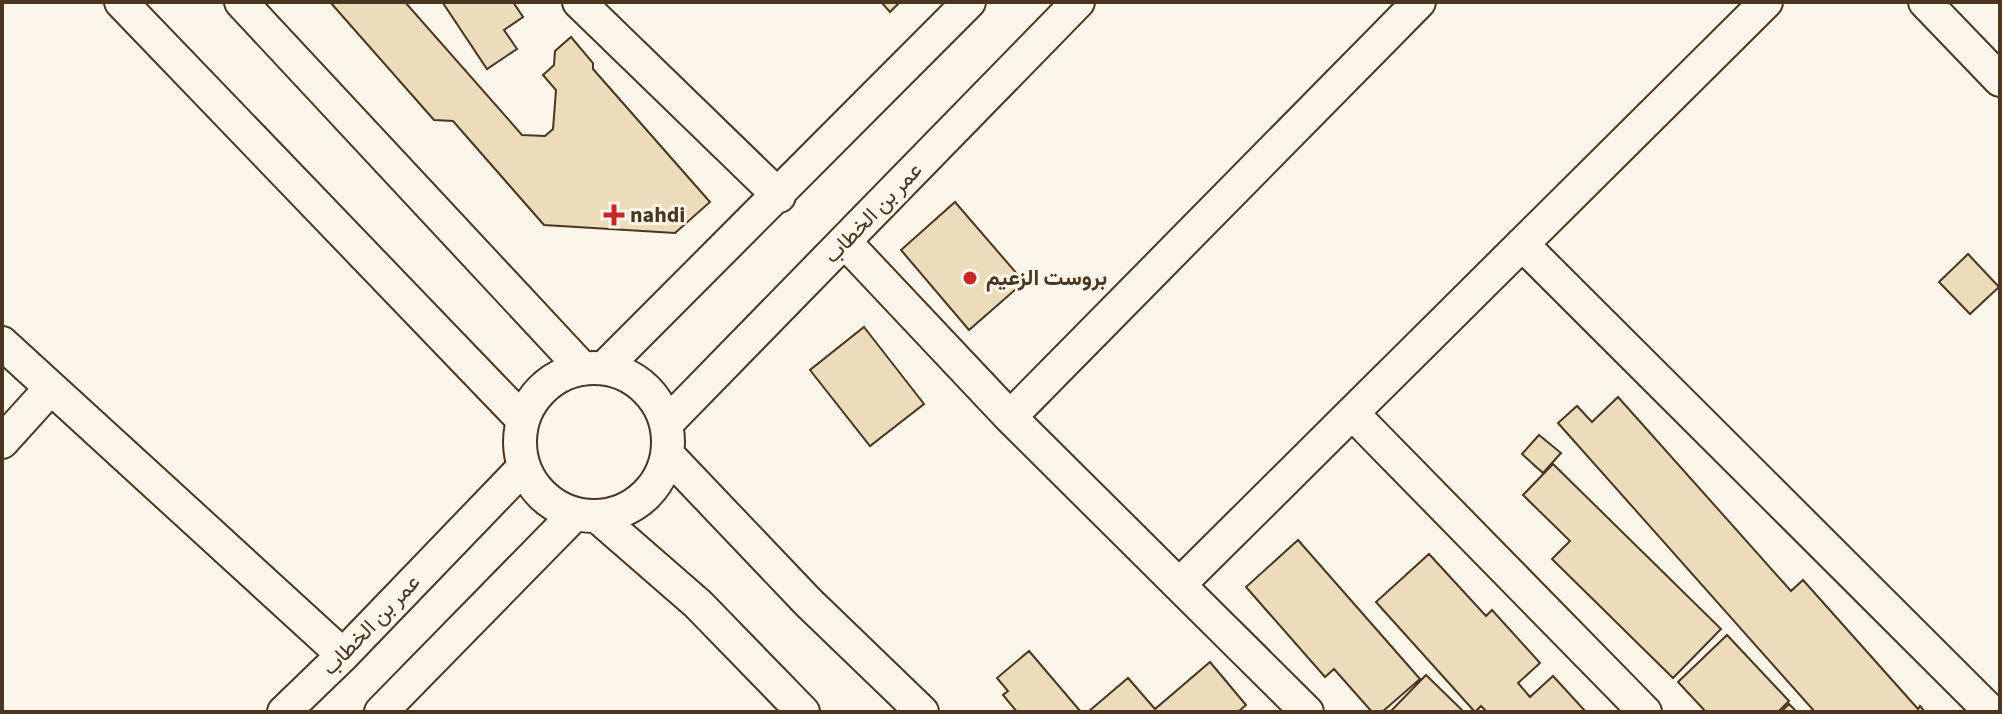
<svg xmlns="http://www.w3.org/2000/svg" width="2002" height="714" viewBox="0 0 2002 714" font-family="'Source Sans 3',Vazirmatn,sans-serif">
<rect width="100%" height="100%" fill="#fbf6e9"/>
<path fill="#ecdcbc" stroke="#4a3520" stroke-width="2" d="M330,2H405L522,135L545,136L553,129L556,90L543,75L554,65L555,51L571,37L593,63V69L710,202L675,233L544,225L453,121L434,120Z
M446,2H513L523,17L504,30L517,49L487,69L443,3Z
M881,2H900L890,12Z
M955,202L1024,282L969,330L901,250Z
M1968,254L1999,287L1970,314L1939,282Z
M864,327L924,404L870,446L810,370Z
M1618,397L1791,591L1803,580L1918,709L1920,706L1925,712H1815L1558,423L1577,406L1592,422Z
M1539,435L1561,453L1543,473L1522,454Z
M1553,464L1721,629L1673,678L1552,559L1570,541L1523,495Z
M1298,540L1420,679L1382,712H1372L1334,669L1325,677L1246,587Z
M1429,554L1486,616L1492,610L1540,663L1518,683L1530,697L1553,676L1586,712H1487L1481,706L1475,712L1376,602Z
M1727,635L1789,701L1778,712H1706L1678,682Z
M1029,651L1081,712H1017L1003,695L1008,691L997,678Z
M1210,662L1246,705L1238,712H1088L1128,678L1155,709Z
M1426,675L1464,712H1390Z
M1789,704L1797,712H1781Z"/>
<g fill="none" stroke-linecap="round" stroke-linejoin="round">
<defs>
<path id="minor" d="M121,2L523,420
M241,2L583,369
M579,2L779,196
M1925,2L2000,80
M845,242L1010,417L1307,712
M1522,244L1991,712
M2,343L343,655
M520 442a74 74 0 1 1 148 0a74 74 0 1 1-148 0Z
M604,368L969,2
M1352,413L1645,712
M1010,417L1419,2
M666,424L1078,2
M2,442L50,389
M668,455L808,602L922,712
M598,517L698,604L803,712
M1179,585L1766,2
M284,712L343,655L524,467
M381,712L575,514"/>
</defs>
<use href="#minor" stroke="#4a3520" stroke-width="36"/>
<use href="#minor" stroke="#fbf6e9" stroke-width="32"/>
</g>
<g fill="#c62828" stroke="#fbf6e9" stroke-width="3">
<path d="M610 203h8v8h8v8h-8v8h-8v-8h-8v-8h8z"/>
<circle cx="970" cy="278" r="8"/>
</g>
<g text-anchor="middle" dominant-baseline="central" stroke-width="6" stroke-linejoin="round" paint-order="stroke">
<g font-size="22" fill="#4a3520" stroke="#fbf6e9">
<text transform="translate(873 213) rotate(-46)">عمر بن الخطاب</text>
<text transform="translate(371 625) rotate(-46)">عمر بن الخطاب</text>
</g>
<g font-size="22" font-weight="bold" fill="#4a3520" stroke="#fbf6e9" text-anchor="start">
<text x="630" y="215">nahdi</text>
<text x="986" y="278">بروست الزعيم</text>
</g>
</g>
<rect width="2002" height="714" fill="none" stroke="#4a3520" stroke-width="8"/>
</svg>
